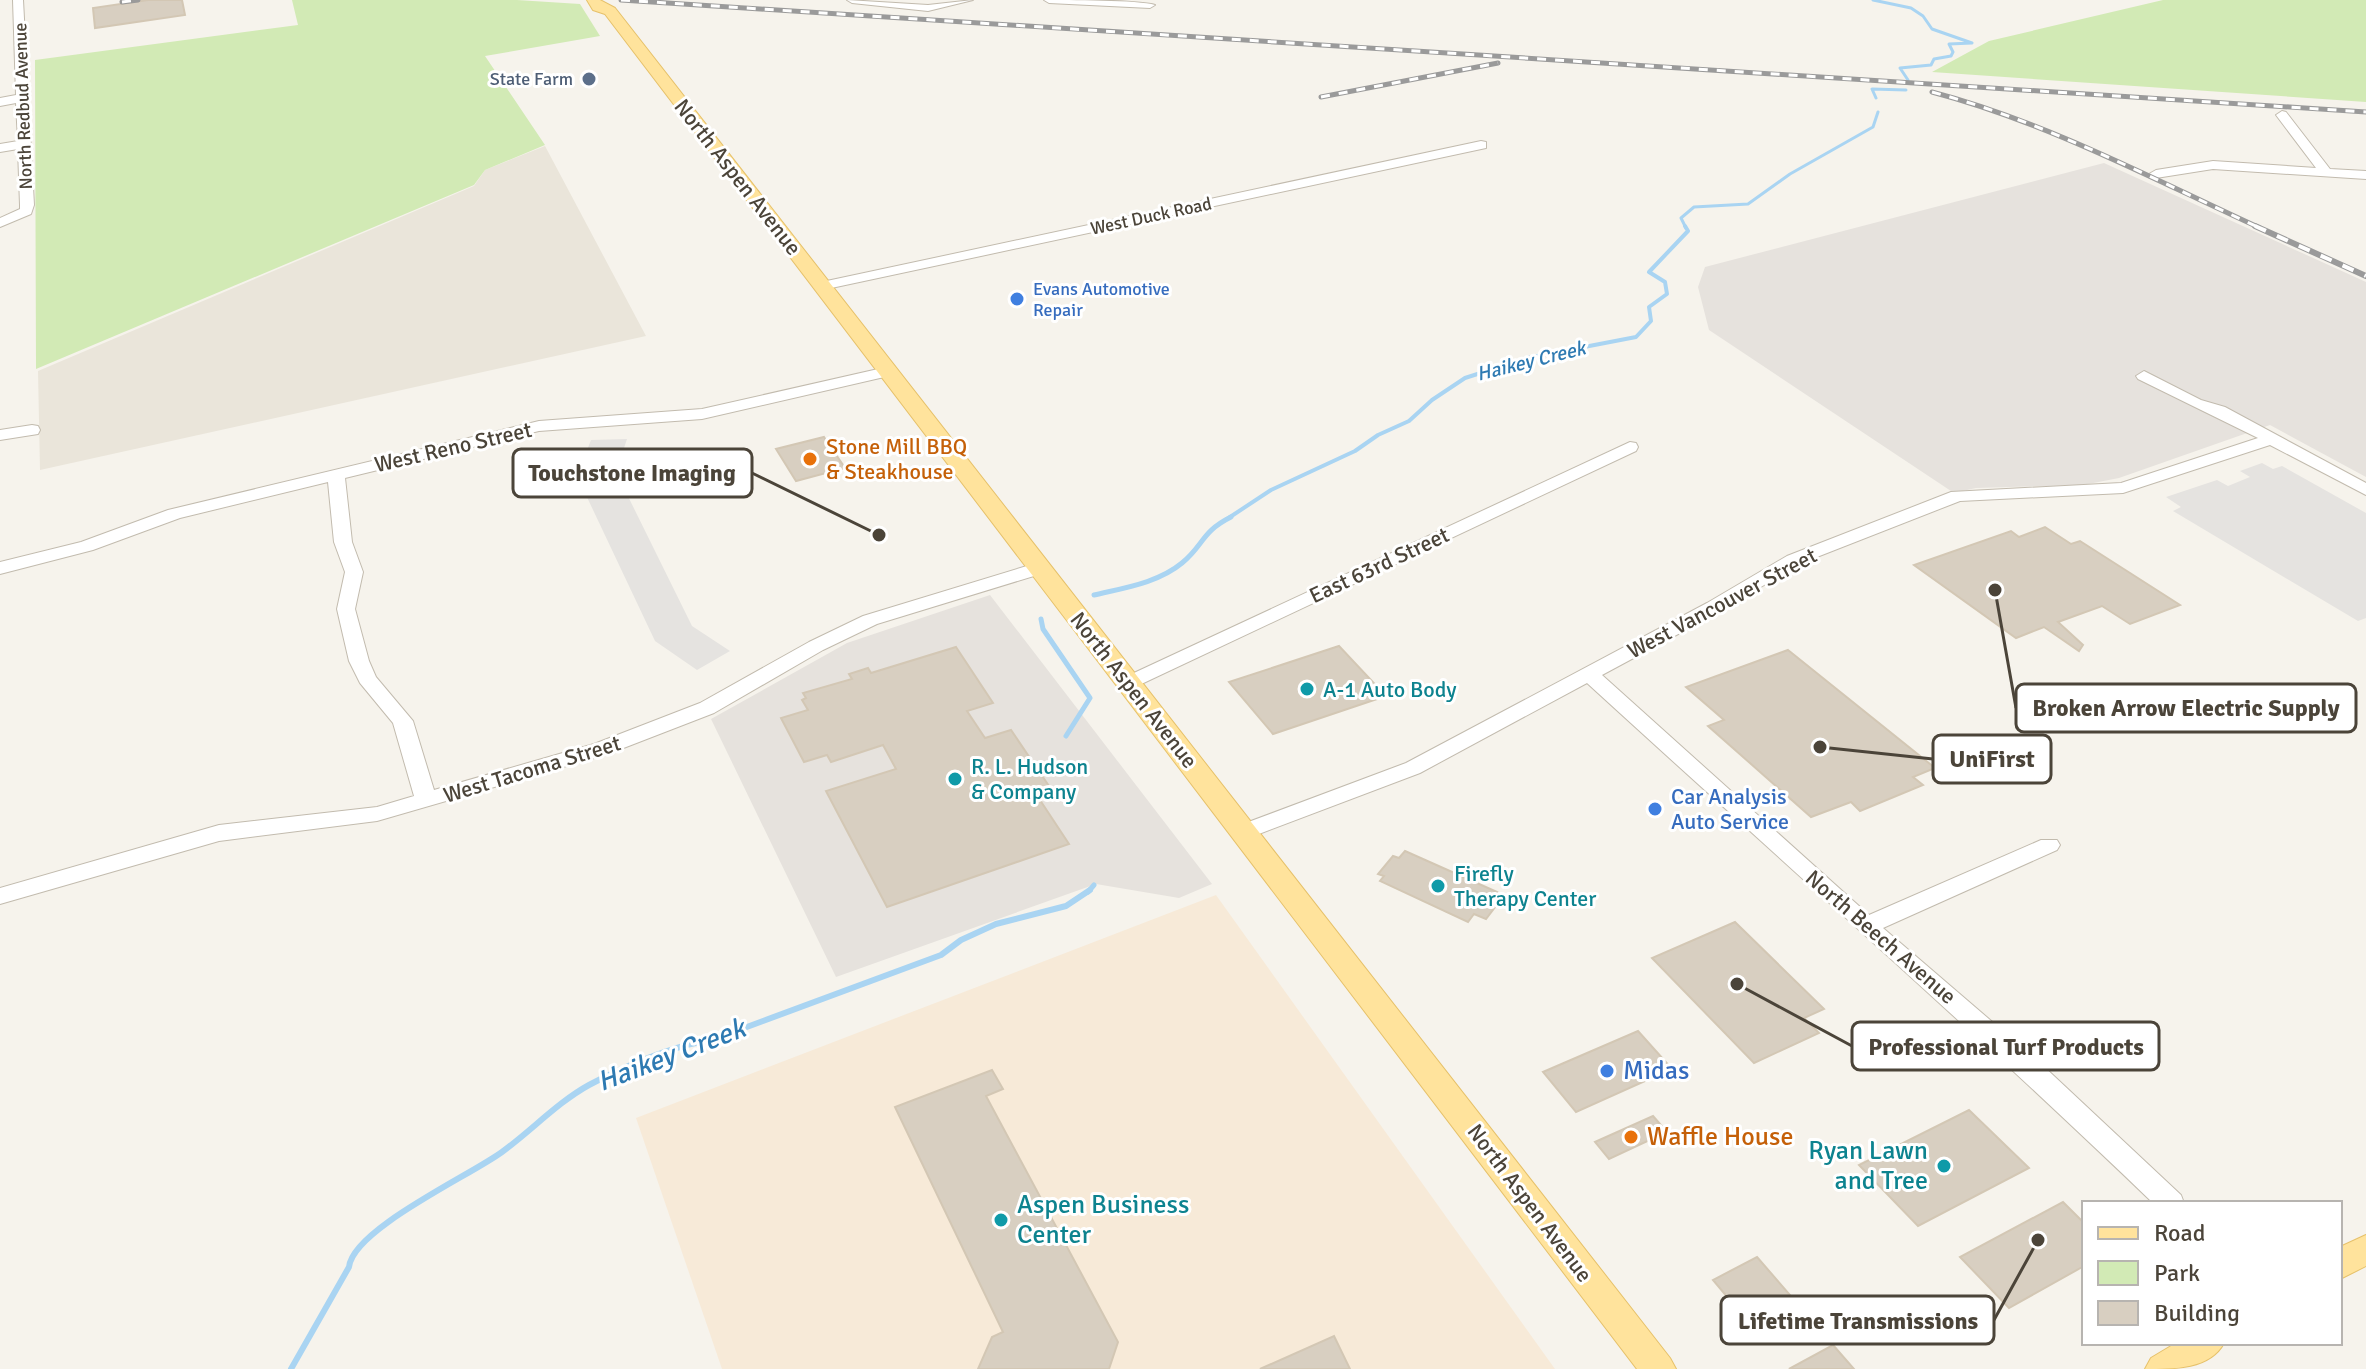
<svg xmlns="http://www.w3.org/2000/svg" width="2366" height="1369" viewBox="0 0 2366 1369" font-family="Signika,sans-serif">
<rect width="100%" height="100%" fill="#f6f3ec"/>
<path fill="#eae5da" d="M545,146L646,336L40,470L38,371L474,186L485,170Z"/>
<path fill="#f7ead8" d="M1216,895L1555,1369H722L636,1118Z"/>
<path fill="#e6e2dd" d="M2104,163L2366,282V477L2270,425L2119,478L2083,485L1976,488L1954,493L1709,330L1698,287L1705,267Z
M990,595L1212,884L1179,898L1096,884L836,977L711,719L847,643Z"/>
<path fill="#d2eab5" d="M292,0H517L580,4L600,36L485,56L545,145L485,170L474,185L36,369L35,60L298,25Z
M2163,0H2366V102L1932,72L1989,41Z"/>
<path fill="#e5e3e0" d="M627,439L616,472L692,626L730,651L697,670L655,641L577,476L591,440Z
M2262,463L2273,469L2282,466L2366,513V618L2358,621L2173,511L2181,507L2166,497L2217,480L2228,486L2250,477L2240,471Z"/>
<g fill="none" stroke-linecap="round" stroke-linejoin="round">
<path stroke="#a9d4f2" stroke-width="3" d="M1873,0L1911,8L1923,16L1932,29L1972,43L1949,44L1953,52L1951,56L1934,59L1931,65L1900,68L1908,80
M1876,98L1872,89L1906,90
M1686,228L1681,218L1694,207L1748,204L1790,174L1873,127L1878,112"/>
<path stroke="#a9d4f2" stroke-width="4" d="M1227,519L1271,490L1355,451L1378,435L1409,421L1432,400L1465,378L1527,358L1636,337L1651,321L1649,307L1667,294L1665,282L1649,272L1688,231L1685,226"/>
<path stroke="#a9d4f2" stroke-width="5" d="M1094,595C1123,588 1158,583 1182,563C1204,545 1201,532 1231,517
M1041,619L1043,629L1090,698L1066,736
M1088,892L1094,885"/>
<path stroke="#a9d4f2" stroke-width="6" d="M291,1369L349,1267C353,1229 471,1175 502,1152C531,1131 558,1102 589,1085C619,1069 676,1044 709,1041L941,955L961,940L996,924L1066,906L1090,890"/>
</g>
<path fill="#d8cfc1" stroke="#d3c7b4" stroke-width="2" d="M148,0H182L185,15L95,28L93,8Z
M824,437L845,468L796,481L776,449Z
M2045,527L2071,544L2080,541L2180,605L2130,624L2102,606L2058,622L2083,645L2079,651L2044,627L2016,638L1914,565L2011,531L2019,537Z
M1339,646L1386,696L1273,734L1229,682Z
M956,647L993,703L967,711L985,738L1011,730L1051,789L1036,794L1069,844L887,907L826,791L896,769L883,745L831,762L827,755L804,762L781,718L808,710L802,700L806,698L803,693L852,679L849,674L868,668L871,673Z
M1788,650L1935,768L1913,777L1923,785L1860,811L1851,802L1811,817L1708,726L1724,720L1686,687Z
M1405,851L1497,892L1492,899L1499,902L1486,919L1474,914L1468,922L1380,881L1384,876L1378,874L1393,856L1399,858Z
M1735,922L1824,1009L1804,1018L1819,1033L1754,1063L1652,958Z
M1638,1031L1672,1069L1576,1112L1543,1072Z
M992,1070L1003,1089L986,1096L1118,1342L1109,1369H978L992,1337L1003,1332L895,1107Z
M1969,1110L2029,1168L1918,1226L1859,1165Z
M1653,1116L1667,1132L1609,1159L1595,1142Z
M2063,1202L2084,1223V1266L2009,1308L1960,1257Z
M1757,1257L1809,1317L1764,1341L1713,1280Z
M1334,1336L1350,1369H1260Z
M1833,1345L1854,1369H1789Z"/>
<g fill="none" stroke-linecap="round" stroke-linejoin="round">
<defs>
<path id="minor" d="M13,0H23L34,205L31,214L0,227V218L20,209V205L18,149L0,152V144L18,141L16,103L0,106V98L16,95Z
M847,0L928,5L973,0L928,11L852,3Z
M1044,0C1067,0 1139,0 1155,5L1150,8L1049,3Z
M2282,111L2286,112L2330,169L2366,171V179L2213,169L2156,178L2149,174L2156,170L2213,161L2316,168L2276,115Z
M1481,141L1486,142V148L822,290L815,286L822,282Z
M887,367L895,372L893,375L702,419L539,431L345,478L352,542L363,572L355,609L369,661L376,677L413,721L434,790L594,744L700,703L809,642L863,616L1040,562L1049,568L1047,572L877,624L823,650L714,713L608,754L377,821L219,841L0,904V888L219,825L377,807L414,796L393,723L360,683L349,661L337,609L345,572L334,542L328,482L180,518L93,550L0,574V562L81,542L168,510L539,421L702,409Z
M2144,371L2201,400L2225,407L2366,483V495L2270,445L2123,493L1960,501L1799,564L1721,611L1602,675L1869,915L2041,840H2057L2060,845L2057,850L1883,928L2039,1062L2181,1195L2184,1203H2153C1968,1025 1776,856 1587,683L1420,773L1251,837H1235L1232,832L1235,827L1406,763L1707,603L1787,556L1951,492L2121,483L2258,438L2138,379L2136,376Z
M32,425L38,426L40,430L38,434L0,440V430Z
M1630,442L1636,443L1638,447L1636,451L1135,687H1121L1118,683L1121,679Z"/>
<path id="major" d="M587,0H600L615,8L1670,1358L1676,1369H1637L605,14L593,10Z
M2366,1235V1266L2340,1279V1247Z
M2176,1343H2224C2210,1369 2175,1369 2145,1369L2151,1358Z"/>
</defs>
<use href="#minor" stroke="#c2bbae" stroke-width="2"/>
<use href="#major" stroke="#e6c16a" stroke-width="2"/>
<use href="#minor" fill="#fff" fill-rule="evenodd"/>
<use href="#major" fill="#ffe39c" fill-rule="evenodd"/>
<defs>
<path id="rail-far1" d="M621,0L2366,112
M122,2L138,0
M1932,92C2046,122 2153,179 2260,228
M1321,97L1498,63"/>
<path id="rail" d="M2255,226L2366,276"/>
</defs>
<use href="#rail-far1" stroke="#9a9a9a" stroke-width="5"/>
<use href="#rail" stroke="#9a9a9a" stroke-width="6"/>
<use href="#rail-far1" stroke="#fff" stroke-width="3" stroke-dasharray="9" stroke-linecap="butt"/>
<use href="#rail" stroke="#fff" stroke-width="4" stroke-dasharray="12" stroke-linecap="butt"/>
</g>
<circle fill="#5c6f8a" stroke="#fff" stroke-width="3" cx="589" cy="79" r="8"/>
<g fill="#3f7fe0" stroke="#fff" stroke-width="3">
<circle cx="1017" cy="299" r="8"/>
<circle cx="1655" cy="809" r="8"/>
<circle cx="1607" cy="1071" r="8"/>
</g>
<g fill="#e8710a" stroke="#fff" stroke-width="3">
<circle cx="810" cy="459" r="8"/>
<circle cx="1631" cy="1137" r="8"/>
</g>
<g fill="#0f9aa8" stroke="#fff" stroke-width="3">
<circle cx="1307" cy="689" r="8"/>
<circle cx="955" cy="779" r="8"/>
<circle cx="1438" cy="886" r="8"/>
<circle cx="1944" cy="1166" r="8"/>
<circle cx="1001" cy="1220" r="8"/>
</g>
<g text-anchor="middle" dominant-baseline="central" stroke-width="6" stroke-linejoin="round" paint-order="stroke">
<g font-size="18" fill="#4e5e75" stroke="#fff" text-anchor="end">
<text x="573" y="79">State Farm</text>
</g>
<g font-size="18" fill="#4b4439" stroke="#fff">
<text transform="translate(23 106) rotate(-92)">North Redbud Avenue</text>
<text transform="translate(1151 216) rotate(-12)">West Duck Road</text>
</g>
<g font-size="18" fill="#366cbe" stroke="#fff" text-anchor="start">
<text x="1033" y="289">Evans Automotive<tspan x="1033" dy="21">Repair</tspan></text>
</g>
<g font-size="20" font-style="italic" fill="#2e7ab2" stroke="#fff">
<text transform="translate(1531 361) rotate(-14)">Haikey Creek</text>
</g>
<g font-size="22" fill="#4b4439" stroke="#fff">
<text transform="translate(738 177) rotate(52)">North Aspen Avenue</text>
<text transform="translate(453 447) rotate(-13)">West Reno Street</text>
<text transform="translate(1379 565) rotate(-25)">East 63rd Street</text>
<text transform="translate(1722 603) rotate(-28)">West Vancouver Street</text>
<text transform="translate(1134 690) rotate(52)">North Aspen Avenue</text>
<text transform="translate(532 769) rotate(-17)">West Tacoma Street</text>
<text transform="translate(1881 937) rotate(41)">North Beech Avenue</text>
<text transform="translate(1530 1203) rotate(53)">North Aspen Avenue</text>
</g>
<g font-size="22" fill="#c56008" stroke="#fff" text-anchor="start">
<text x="826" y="446">Stone Mill BBQ<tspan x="826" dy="25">&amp; Steakhouse</tspan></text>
</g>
<g font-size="22" fill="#0d838f" stroke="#fff" text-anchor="start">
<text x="1323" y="689">A-1 Auto Body</text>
<text x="971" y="766">R. L. Hudson<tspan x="971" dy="25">&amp; Company</tspan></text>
<text x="1454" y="873">Firefly<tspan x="1454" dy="25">Therapy Center</tspan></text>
</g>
<g font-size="22" fill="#366cbe" stroke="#fff" text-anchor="start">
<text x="1671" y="796">Car Analysis<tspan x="1671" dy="25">Auto Service</tspan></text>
</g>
<g font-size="26" fill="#366cbe" stroke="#fff" text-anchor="start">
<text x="1623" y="1071">Midas</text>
</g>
<g font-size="26" fill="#c56008" stroke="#fff" text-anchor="start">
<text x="1647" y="1137">Waffle House</text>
</g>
<g font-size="26" fill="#0d838f" stroke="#fff" text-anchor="end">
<text x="1928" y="1151">Ryan Lawn<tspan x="1928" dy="30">and Tree</tspan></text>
<text x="1017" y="1205" text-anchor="start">Aspen Business<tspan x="1017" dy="30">Center</tspan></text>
</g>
<g font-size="28" font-style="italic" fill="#2e7ab2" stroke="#fff">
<text transform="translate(671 1055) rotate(-21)">Haikey Creek</text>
</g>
</g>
<path fill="none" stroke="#4b4439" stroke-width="3" d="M879 535L752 473M1995 590L2016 708M1820 747L1933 759M1737 984L1852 1046M2038 1240L1994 1320"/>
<g fill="#4b4439" stroke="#fff" stroke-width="3">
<circle cx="879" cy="535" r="8"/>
<circle cx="1995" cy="590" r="8"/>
<circle cx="1820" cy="747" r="8"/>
<circle cx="1737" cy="984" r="8"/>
<circle cx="2038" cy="1240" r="8"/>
</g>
<g fill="#fff" stroke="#4b4439" stroke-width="3">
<rect x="513" y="449" width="239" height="48" rx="8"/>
<rect x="2016" y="684" width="340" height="48" rx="8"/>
<rect x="1933" y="735" width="118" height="48" rx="8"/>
<rect x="1852" y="1022" width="307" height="48" rx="8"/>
<rect x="1721" y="1296" width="273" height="48" rx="8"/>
</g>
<g font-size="24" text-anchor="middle" font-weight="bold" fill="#4b4439">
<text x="632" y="481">Touchstone Imaging</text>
<text x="2186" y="716">Broken Arrow Electric Supply</text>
<text x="1992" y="767">UniFirst</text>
<text x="2006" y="1055">Professional Turf Products</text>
<text x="1858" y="1329">Lifetime Transmissions</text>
</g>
<rect x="2082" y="1201" width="260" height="144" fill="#ffffff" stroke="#b7b4b0" stroke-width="2"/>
<rect x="2098" y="1227" width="40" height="12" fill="#ffe39c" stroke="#b7b4b0" stroke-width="2"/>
<text x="2154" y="1241" font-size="24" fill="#4b4439">Road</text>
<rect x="2098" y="1261" width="40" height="24" fill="#d2eab5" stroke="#b7b4b0" stroke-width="2"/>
<text x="2154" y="1281" font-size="24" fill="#4b4439">Park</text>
<rect x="2098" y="1301" width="40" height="24" fill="#d8cfc1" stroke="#b7b4b0" stroke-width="2"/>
<text x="2154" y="1321" font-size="24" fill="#4b4439">Building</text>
</svg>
